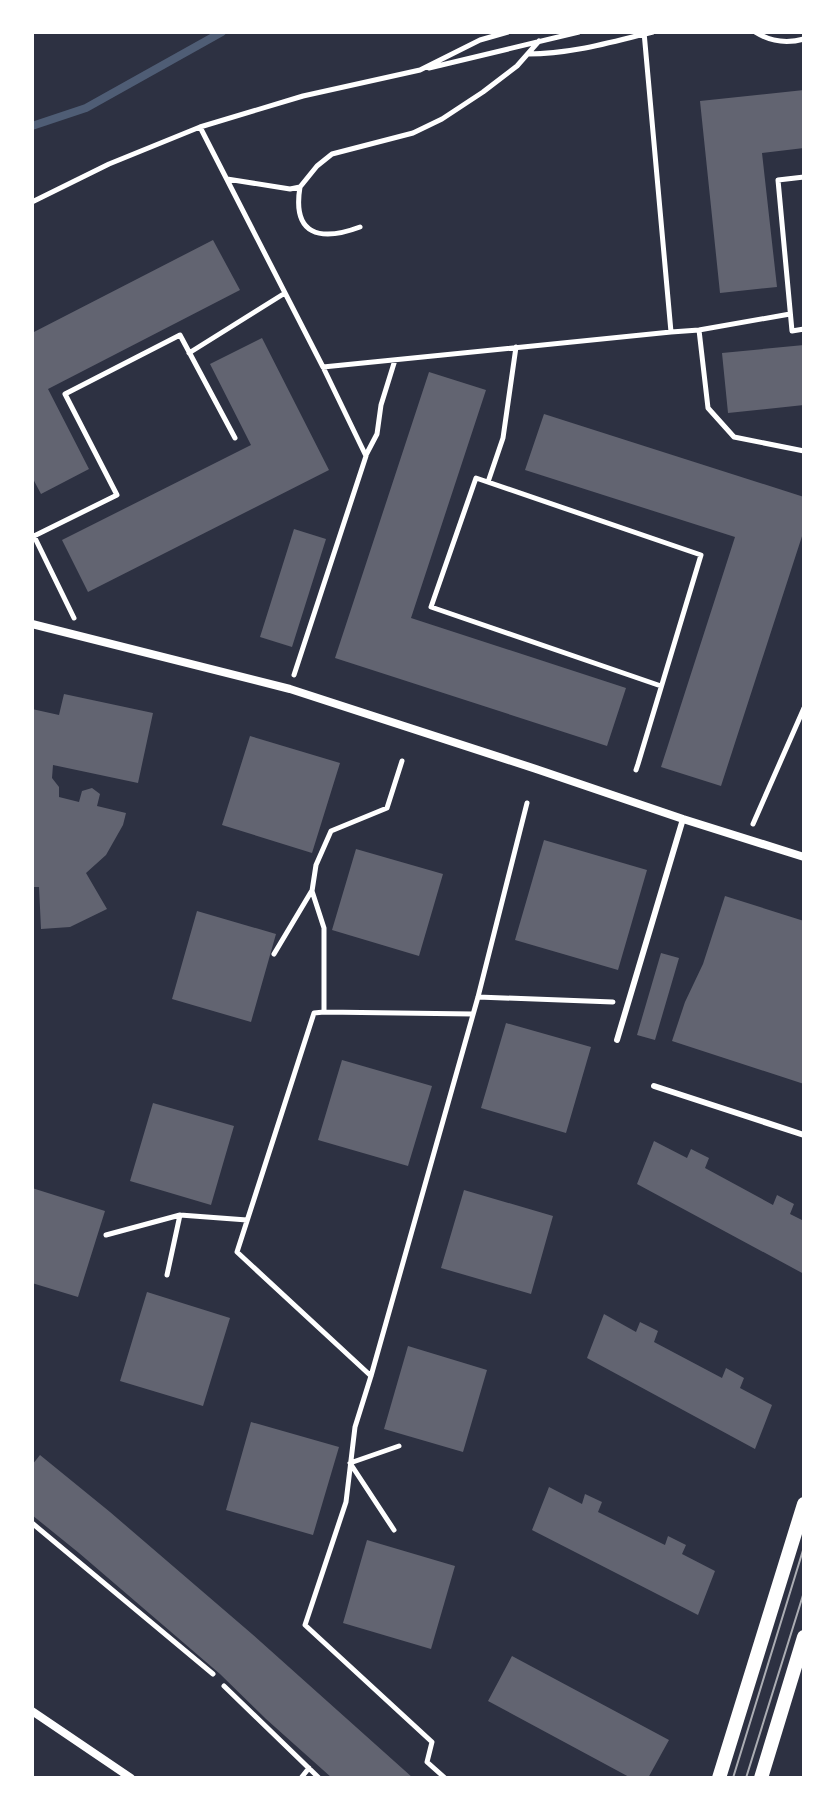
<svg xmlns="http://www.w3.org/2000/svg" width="836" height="1810" viewBox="0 0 836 1810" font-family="'Noto Serif',serif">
<rect width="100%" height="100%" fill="#2d3142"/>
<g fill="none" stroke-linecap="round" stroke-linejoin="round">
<path stroke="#4f5d75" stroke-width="8" d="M32,126L86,108L222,32"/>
</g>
<path fill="#626471" d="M804,90V148L762,153L777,287L720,293L700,101Z
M213,240L240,290L48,389L89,469L41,494L32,477V333Z
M262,338L329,470L88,592L62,540L251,445L210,364Z
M804,345V405L728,413L722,353Z
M429,372L486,390L411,618L626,688L607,746L335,658Z
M544,414L804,497V530L721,786L661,767L735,537L525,470Z
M294,529L326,539L292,647L260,637Z
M64,694L153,713L138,783L53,765L52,778L59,787V797L79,802L82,791L92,788L100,794L97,806L126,813L123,825L106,855L86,873L107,909L70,927L41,929L39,887H32V709L59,715Z
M250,736L340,763L312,853L222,825Z
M544,840L647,870L618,970L515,940Z
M356,849L443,874L419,956L332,930Z
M725,896L804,921V1084L672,1041L685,1002L703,964Z
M197,911L276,934L251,1022L172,999Z
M661,953L679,958L655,1040L637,1035Z
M506,1023L591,1047L566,1133L481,1108Z
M342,1060L432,1086L408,1166L318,1140Z
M153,1103L234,1126L211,1205L130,1181Z
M654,1141L687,1158L691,1149L709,1158L705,1168L773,1205L777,1195L794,1204L790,1214L804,1221V1274L637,1184Z
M32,1188L105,1211L78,1297L32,1283Z
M464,1190L553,1216L531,1294L441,1268Z
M147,1292L230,1318L203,1406L120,1381Z
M604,1314L636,1332L640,1322L658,1331L654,1342L722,1378L726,1368L744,1378L740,1388L772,1405L755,1449L587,1358Z
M408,1346L487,1370L463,1452L384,1429Z
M251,1422L339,1447L313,1535L226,1510Z
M40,1455L110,1512L252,1634L413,1778H332L266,1719L220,1674L79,1553L32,1515V1465Z
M549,1487L582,1504L585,1494L602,1502L598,1512L665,1545L668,1536L686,1545L682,1554L715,1571L698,1615L532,1530Z
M367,1540L455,1566L431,1649L343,1623Z
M512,1656L669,1740L648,1778H631L488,1701Z"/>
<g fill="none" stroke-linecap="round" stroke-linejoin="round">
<path stroke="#fff" stroke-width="5" d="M755,32C771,42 786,44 804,39
M528,54C572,54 611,42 653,32
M429,68L579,32
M200,127L323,367L366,456L294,675
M804,177L778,180L792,331L804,329
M227,179L290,189L300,187C292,235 320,242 360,227
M300,187L317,166L332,154L413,133L442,119L483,92L517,66L539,41
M32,202L109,164L200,127L303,96L420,70L480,40L508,32
M699,330L708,408L734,437L804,451
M671,332L699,330L790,314
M189,353L285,293
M323,367L671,332L644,32
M366,455L377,434L381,405L395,360
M488,482L503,438L516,347
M74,618L34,536L117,495L65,394L180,335L235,438
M636,770L638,764L701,555L476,478L431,607L661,686
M753,824L804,708
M274,954L311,892
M478,997L613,1002
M324,1012L473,1014
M106,1235L180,1215L247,1220
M167,1275L180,1215
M371,1376L237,1252L314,1013L324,1012V928L312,891L316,865L331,831L387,808L402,761
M32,1523L213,1674
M394,1530L350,1463L399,1446
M224,1686L319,1778
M301,1778L309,1768
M445,1778L427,1762L432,1742L305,1625L346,1502L355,1427L371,1376L478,997L527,803"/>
<path stroke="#fff" stroke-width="6" d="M617,1040L683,819
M654,1086L804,1135"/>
<path stroke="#fff" stroke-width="8" d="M32,624L290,689L536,769L683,819L804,857
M32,1711L131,1778"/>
<path stroke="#fff" stroke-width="14" d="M719,1778L804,1504
M761,1778L804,1637"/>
<path stroke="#abadb3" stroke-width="2" d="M733,1778L804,1547
M746,1778L804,1592"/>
</g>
<rect width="836" height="1810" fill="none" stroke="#ffffff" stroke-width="68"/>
</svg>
